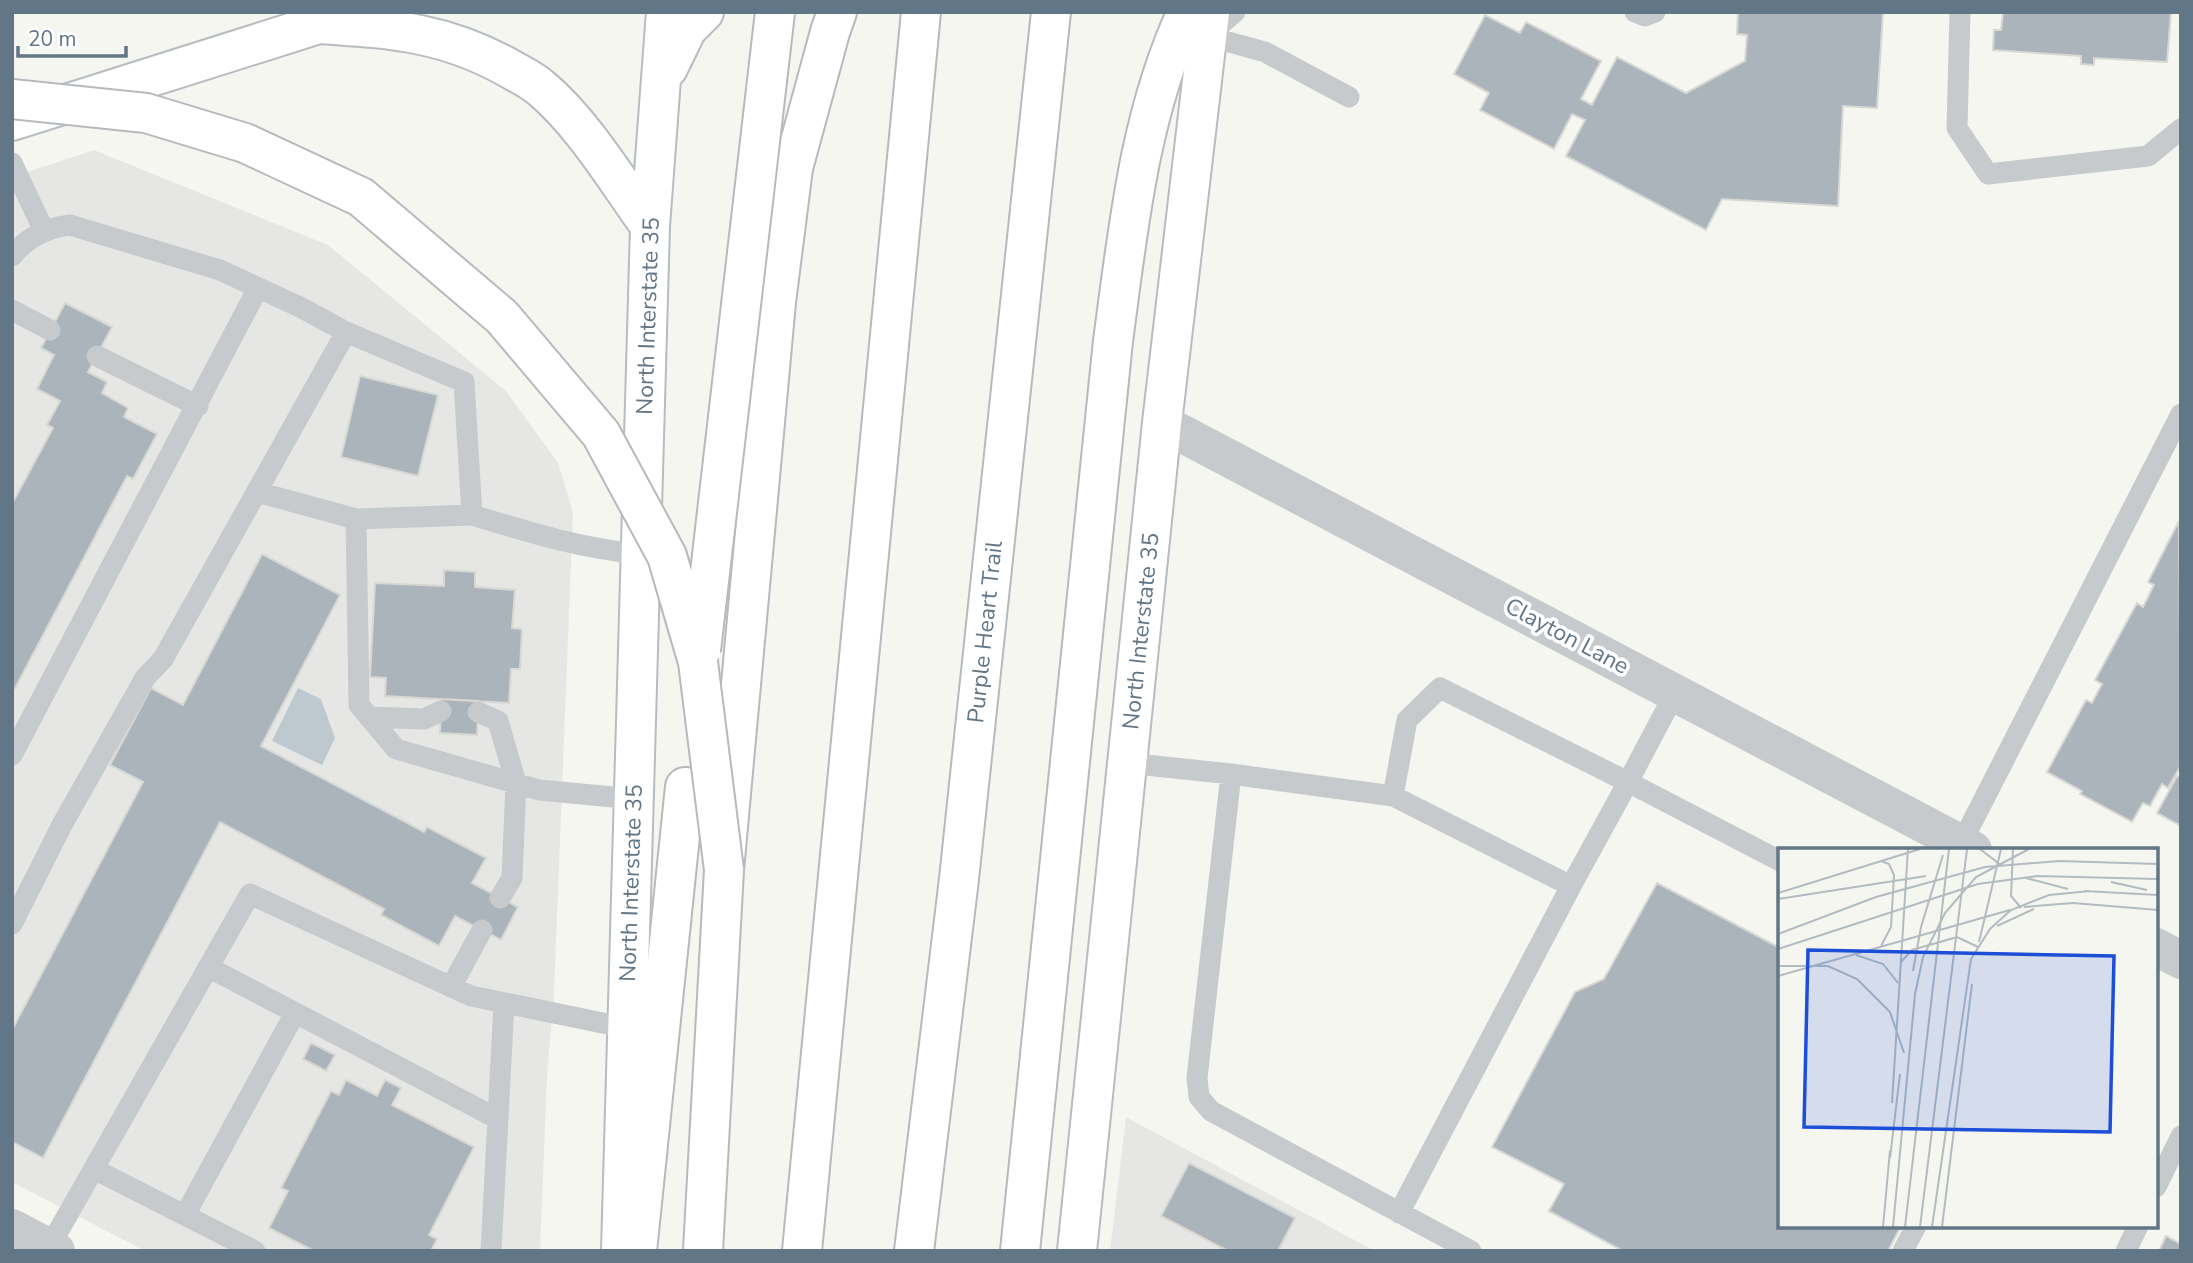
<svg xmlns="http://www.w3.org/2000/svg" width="2193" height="1263" viewBox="0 0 2193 1263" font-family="'Nunito Sans',sans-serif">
<rect width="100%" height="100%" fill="#f6f6f1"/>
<path fill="#e6e7e5" d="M94,150L328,245L506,391L558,463L573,512L554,993L547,1076L540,1251H145L12,1182V177Z
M1126,1117L1375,1251H1110Z"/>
<path fill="#bdc9ce" d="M298,688L321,699L335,738L322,765L272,741Z"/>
<path fill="#aab4ba" stroke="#d7d7d4" stroke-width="2" d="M1738,12H1883L1877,108L1843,106L1838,206L1722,199L1706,230L1566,156L1585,120L1572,114L1554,149L1480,110L1489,93L1454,74L1485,15L1520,33L1526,22L1601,61L1581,99L1592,105L1617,57L1686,93L1745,61L1747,35L1737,34Z
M2003,12H2171L2167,62L2094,58V65L2081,64V56L1993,50L1994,30H2001Z
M65,303L112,327L88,372L107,382L102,393L128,408L124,417L157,434L133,479L127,476L12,694V504L53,428L47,425L60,401L37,389L54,355L41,348Z
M360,376L438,395L418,476L341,457Z
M2179,521L2181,765L2168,788L2162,784L2150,806L2143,803L2132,822L2080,794L2082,791L2047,772L2086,700L2092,703L2102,684L2095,680L2137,603L2143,607L2154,585L2148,582Z
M262,554L340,595L261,746L424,832L427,827L486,858L472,883L518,907L501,940L455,916L439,946L381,915L384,909L220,822L43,1158L12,1142V1030L143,782L110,765L151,688L183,705Z
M444,570L475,572V587L515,590L512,628L522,629L520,669H511L509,703L385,696L386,678L370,677L375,583L444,586Z
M441,699L479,701L477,735L440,733Z
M2177,776L2181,778V826L2157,813Z
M1657,883L1780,948V1226H1901L1888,1251H1623L1549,1211L1564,1184L1492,1147L1575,992L1604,979Z
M311,1043L335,1055L326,1071L303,1059Z
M346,1080L377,1096L385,1080L401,1088L392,1105L474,1147L429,1235L437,1239L431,1251H314L269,1228L288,1191L281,1188L331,1091L339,1095Z
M1189,1163L1295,1218L1278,1251H1228L1161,1216Z
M2166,1236L2181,1244V1251H2159Z"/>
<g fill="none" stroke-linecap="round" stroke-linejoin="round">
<defs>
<path id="secondary" d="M319,24C394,29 447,32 514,71C523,76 533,81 541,88C583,123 618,182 650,226
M668,68L687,29L704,12
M12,121L344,16
M621,1251L650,226L666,12
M1077,1251L1162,423L1210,12"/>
<path id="highway" d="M637,1251L685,787
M703,1251L724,870L776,302L793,168L830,32L837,12
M802,1251L921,12
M914,1251L959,879L1051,12
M1020,1251L1113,341C1128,230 1139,115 1187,12"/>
</defs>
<use href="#secondary" stroke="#b6bcc0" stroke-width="42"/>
<use href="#highway" stroke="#b6babd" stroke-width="42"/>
<path stroke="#c7cacd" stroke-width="21" d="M1635,12L1645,16L1655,12
M1960,12L1957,128L1988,174L2148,156L2181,129
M1208,35L1235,12
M1207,36L1265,52L1349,97
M12,163L44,231
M12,256C27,237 46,228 70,225L220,270L302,308L346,332L464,382L472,515C528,532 582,549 641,554
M12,310L50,330
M97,356L198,406
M257,492L356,519
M472,515L356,519L359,705L396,749L539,790L634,799
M478,712L498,721L516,783L512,878L500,898
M369,717L424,719L441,711
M12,755L258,288
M1127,763L1231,774L1393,796L1571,886L1628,782L1780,861
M1231,774L1197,1078L1199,1097L1211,1111L1471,1251
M1393,796L1407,720L1440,688L1628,782L1675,693
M1961,844L2181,414
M12,924L63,823L145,678L163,659L346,332
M208,967L498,1119
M451,987L482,930
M94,1169L255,1251
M2156,1187L2181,1136
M1399,1213L1571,886
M185,1215L295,1013
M47,1251L250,894L471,996L627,1028
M491,1251L504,1003
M1903,1251L1916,1226
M2126,1251L2138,1226"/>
<path stroke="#c7cacd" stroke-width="38" d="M1162,423L1973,850
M2156,947L2181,960
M12,1228L56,1251"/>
<use href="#secondary" stroke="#fff" stroke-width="38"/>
<use href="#highway" stroke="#fff" stroke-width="38"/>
<defs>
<path id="highway-bridge" d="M12,99L146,113L245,143L361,197L502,317L601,434L667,556L698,662L724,870
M701,650L775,12"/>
</defs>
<use href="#highway-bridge" stroke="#b6babd" stroke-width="42" stroke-linecap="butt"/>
<use href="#highway-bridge" stroke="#fff" stroke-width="38"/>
</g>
<g text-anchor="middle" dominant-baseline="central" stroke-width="7" stroke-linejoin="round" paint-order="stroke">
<g font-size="23" fill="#617686" stroke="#fff">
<text transform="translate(648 316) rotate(-88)">North Interstate 35</text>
<text transform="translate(1141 631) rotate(-84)">North Interstate 35</text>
<text transform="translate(985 632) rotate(-84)">Purple Heart Trail</text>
<text transform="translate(1567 636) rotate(28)">Clayton Lane</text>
<text transform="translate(631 883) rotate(-88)">North Interstate 35</text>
</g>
</g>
<g transform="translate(1778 848)">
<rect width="380" height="380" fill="#f6f6f1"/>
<path fill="none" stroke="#b1bbc0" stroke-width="2" d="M202,1L224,18M235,1L233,48L243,60M103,13L111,16L116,27L113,79L103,98M248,30L290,41M333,34L369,42M306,43L380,47M0,45L142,1M0,51L148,28M246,59L295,55L380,62M219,78L256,61M0,86L98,49L207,19L281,13L380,16M201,94L223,1M0,101L200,36L259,28L380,31M78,107L105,116L120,135M122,115L134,102L179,89L200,99M0,118H50L79,131L112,164L126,205M135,123L143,79L165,7M0,128L232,62M114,255L130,1M112,310L122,226M105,379L112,302M115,379L137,146L145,109L167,65L198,29L251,1M127,379L171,1M142,379L189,1M154,379L193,111L212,81L233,62L271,47L312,43M164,379L194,136"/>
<path fill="#1d4ed8" fill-opacity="0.15" stroke="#1d4ed8" stroke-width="3.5" d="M30,102L336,108L332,284L26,279Z"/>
<rect width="380" height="380" fill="none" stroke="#617686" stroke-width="3.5"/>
</g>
<rect width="2193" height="1263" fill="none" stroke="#617686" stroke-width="28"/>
<path d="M18 46v10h108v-10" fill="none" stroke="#617686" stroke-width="3.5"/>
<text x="28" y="46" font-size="21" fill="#617686" stroke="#ffffff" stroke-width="5" paint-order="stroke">20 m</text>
</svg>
